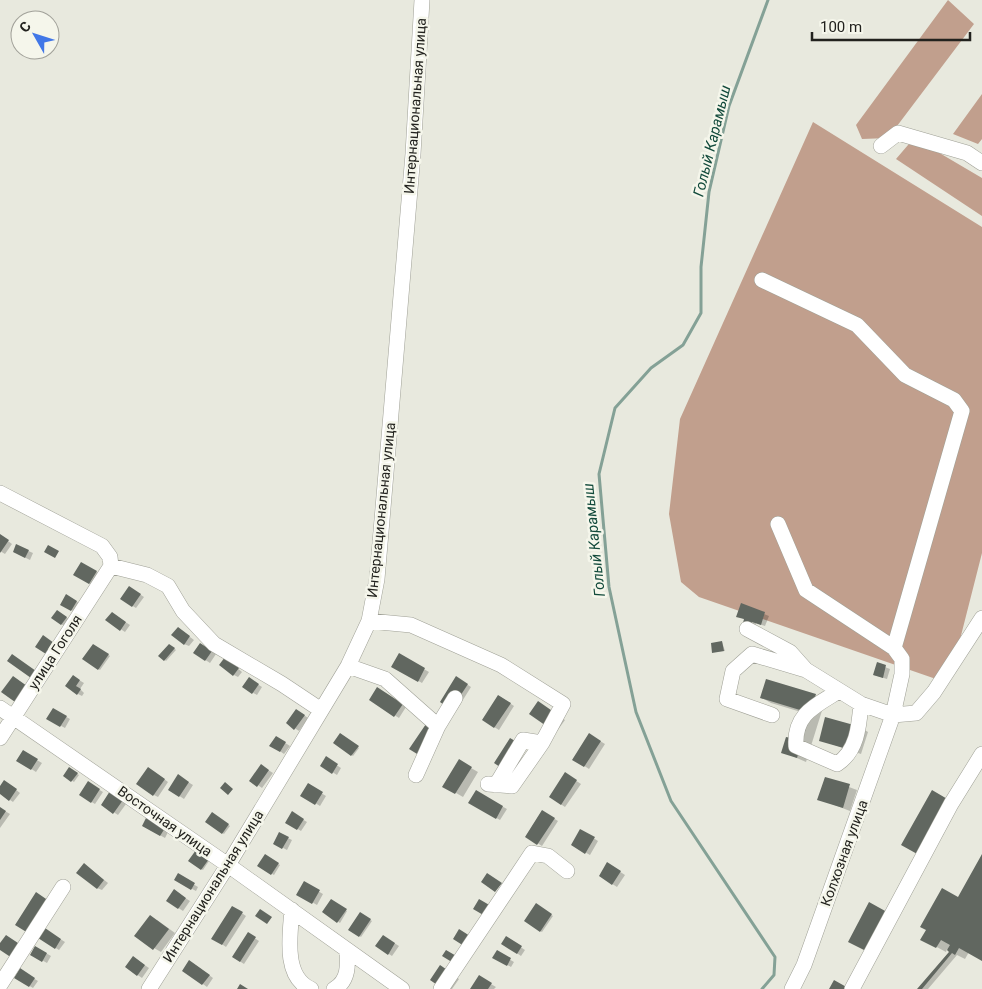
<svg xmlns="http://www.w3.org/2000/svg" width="982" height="989" viewBox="0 0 982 989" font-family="Roboto,sans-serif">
<rect width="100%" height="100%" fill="#e8e9de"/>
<path fill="#c19f8d" d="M948,0L974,24L888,138L862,139L856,125Z
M982,94V139L978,144L953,134Z
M813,122L982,227V553L953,667L936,679L699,597L681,582L669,514L680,419Z
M914,138L982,178V216L896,159Z"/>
<path fill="#0003" d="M0,535L12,544L5,554L0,551Z
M17,546L33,553L30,560L18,554Z
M81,563L100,574L93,586L75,575Z
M129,587L144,597L136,608L121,599Z
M67,596L81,604L76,613L62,604Z
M741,605L769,616L765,626L756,623L755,627L742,618Z
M62,614L70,620L66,627L61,624Z
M116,616L130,625L125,632L107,620Z
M182,631L194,640L189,646L184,644Z
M722,642L725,651L714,652Z
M201,644L216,654L210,663L195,653Z
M94,645L110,656L100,670L84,659Z
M171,646L176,650L166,661L165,660Z
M399,655L429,672L422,683L393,666Z
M229,661L242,672L238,677L234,675Z
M877,664L890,669L887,679L874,675Z
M74,677L84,683L80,689L84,693L82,696L78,694Z
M457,678L471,687L456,711Z
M249,679L262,687L257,695L243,687Z
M378,689L406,707L399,718L371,700Z
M499,696L514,706L499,730L483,720Z
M815,696L825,701L806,762L783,752L792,740L801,712L771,703L762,698Z
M542,705L565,720L557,731L553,729Z
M54,710L70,719L65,728L48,719Z
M301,713L308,718L299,731L287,723Z
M861,728L868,732L861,754L820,740Z
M341,734L359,748L353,756L335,742Z
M590,735L605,744L589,769L574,759Z
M276,737L290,746L284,754L271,745Z
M23,752L42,763L36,772L18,760Z
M326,758L341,768L337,775L321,765Z
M459,761L478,772L463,797L444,786Z
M265,768L273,773L262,788L251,780Z
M70,769L79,775L74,782L65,776Z
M153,771L168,782L158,797L154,795Z
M566,774L581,784L565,807L550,797Z
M178,776L193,785L184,799L169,789Z
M825,778L857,790L850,811L819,799Z
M88,783L103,792L95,804L80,795Z
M9,784L20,793L13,802L0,793V788Z
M308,785L326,796L320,806L302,795Z
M476,792L507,809L500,820L470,803Z
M111,793L126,804L118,815L103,805Z
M0,808L10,814L0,828Z
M542,811L558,821L542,846L526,836Z
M292,813L307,822L301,831L286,822Z
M213,814L230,826L224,834L207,822Z
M147,820L168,832L165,838L143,826Z
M581,830L598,841L590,855L572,845Z
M280,834L292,840L287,850L274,843Z
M196,852L209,861L203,870L189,861Z
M265,856L280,865L274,875L259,866Z
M982,856V959L969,952L965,959L957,955L928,989H918L950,951L947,949L946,952L922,939L958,899Z
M608,864L625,875L617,887L600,876Z
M88,867L108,883L102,890L97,888Z
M178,875L198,887L196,891L175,880Z
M304,883L323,894L317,905L298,894Z
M179,894L190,901L183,911L168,901Z
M331,900L347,911L340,923L324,912Z
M536,905L553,916L542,932L525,921Z
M233,907L246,916L226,947L213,938Z
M361,914L372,921L361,937L350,929Z
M157,920L175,933L161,952L154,948Z
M46,930L65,942L59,950L40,938Z
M248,934L259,941L244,964L233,957Z
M383,936L399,946L392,956L377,946Z
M507,938L525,950L521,956L503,944Z
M35,947L51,956L47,963L31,954Z
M497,952L514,962L511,967L494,957Z
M137,960L149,968L142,978L126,967Z
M194,964L213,978L207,987L184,970Z
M445,969L459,979L452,989H445Z
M20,970L38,981L33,988L15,977Z
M479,977L496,987L494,989H471Z"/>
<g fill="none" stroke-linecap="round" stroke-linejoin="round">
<path stroke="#84a196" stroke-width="3" d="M762,989L774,975L775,957L671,801L636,712L609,587L599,474L615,408L651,368L683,345L701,313V267L709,192L729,106L768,0"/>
</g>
<path fill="#616760" d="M0,534L9,540L0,553Z
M16,544L29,550L25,558L13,552Z
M48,545L59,551L55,558L44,552Z
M81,562L97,571L89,584L73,575Z
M129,586L141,594L132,607L120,599Z
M66,594L77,601L71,611L60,605Z
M741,603L765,612L761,625L752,622L750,626L743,623L744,619L736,617Z
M57,610L67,617L61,625L51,618Z
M112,612L126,622L120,631L105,620Z
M178,627L190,636L184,645L171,635Z
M43,635L54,643L46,654L35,647Z
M722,641L724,651L712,653L711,643Z
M200,643L212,651L205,661L193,653Z
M93,644L109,654L98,670L82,659Z
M169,644L175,648L164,661L158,656Z
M399,653L425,668L418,682L391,667Z
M12,654L36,671L31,678L7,661Z
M225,657L239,668L233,676L219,665Z
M877,662L886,665L883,678L873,675Z
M73,675L80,680L76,686L81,689L77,695L65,686Z
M13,676L27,686L15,702L1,692Z
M456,676L468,684L451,710L440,702Z
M249,677L259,684L252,694L242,687Z
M766,679L816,694L797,758L781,753L786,737L791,738L800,710L760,698Z
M377,687L403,704L394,717L369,700Z
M498,695L511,703L494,728L482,720Z
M538,701L561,717L552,730L529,714Z
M53,708L67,716L60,727L46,719Z
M296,709L305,715L294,730L286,723Z
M825,717L861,727L854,751L819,741Z
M426,724L439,732L422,757L409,749Z
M340,733L359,746L351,756L333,743Z
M589,733L601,741L584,767L572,760Z
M276,736L286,742L280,752L269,746Z
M510,738L522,745L506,771L494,763Z
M23,750L38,759L31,770L16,761Z
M326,756L338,764L332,774L320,766Z
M459,759L472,767L455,794L442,787Z
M261,764L269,770L257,787L249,781Z
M69,767L78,773L71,782L63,776Z
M148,767L165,779L153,796L136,784Z
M565,772L577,780L561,805L549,797Z
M178,774L189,782L179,797L168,790Z
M825,777L850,784L843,808L817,800Z
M4,780L17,789L9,801L0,794V786Z
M88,781L100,789L91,803L79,795Z
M225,782L233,789L228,795L220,788Z
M308,783L323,792L315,805L300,796Z
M476,790L503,806L496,819L468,803Z
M932,790L949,800L919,855L901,845Z
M110,791L123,800L113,814L101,805Z
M0,807L6,811L0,820Z
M542,810L555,818L537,845L525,837Z
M292,811L304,819L297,830L285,823Z
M212,812L229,824L222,834L205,822Z
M146,818L165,828L160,836L142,826Z
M580,829L595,837L585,854L571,845Z
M279,832L289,837L282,849L273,844Z
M196,850L209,859L201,870L188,861Z
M265,854L279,863L271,875L257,866Z
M982,854V961L959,948L955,955L952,953L922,989H917L949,952L947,950L950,945L941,940L936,948L920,940L926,930L920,927L942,888L958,897Z
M607,862L621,871L612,885L599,876Z
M84,863L104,880L97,889L76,873Z
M178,873L195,883L191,890L174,880Z
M487,873L502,883L495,892L481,882Z
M304,881L320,890L312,904L296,895Z
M174,889L186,898L178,909L166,901Z
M36,892L49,901L28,933L15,925Z
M331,899L347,909L337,923L322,912Z
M479,899L491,906L485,916L473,909Z
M869,902L887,912L866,951L848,942Z
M536,903L552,914L540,932L524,921Z
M232,906L243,912L222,945L211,939Z
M260,909L272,917L267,924L255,916Z
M360,912L371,919L359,937L348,930Z
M150,915L169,929L153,950L134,936Z
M45,928L61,939L55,949L38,938Z
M459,929L470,936L464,946L453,939Z
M248,932L256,937L240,962L232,957Z
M6,935L21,945L12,958L0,950V943Z
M383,935L395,943L388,955L375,946Z
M506,936L522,946L517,954L501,944Z
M35,946L47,953L42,962L30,955Z
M446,950L458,957L455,964L442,956Z
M497,950L511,958L507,966L492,958Z
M133,956L145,965L137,976L125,967Z
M189,960L210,975L202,985L182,971Z
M440,965L456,976L443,989L430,980Z
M20,968L35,978L29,987L14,978Z
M479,975L492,983L488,989H470Z
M834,980L850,989H829Z
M240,984L248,989H237Z"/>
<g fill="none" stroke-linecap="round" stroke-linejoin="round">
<defs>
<path id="minor" d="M881,146L898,133L967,153L982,163
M762,280L857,325L905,375L954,400L962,411L894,648
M0,493L102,546L110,557L111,566
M778,524L806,590L894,648L902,659V674L893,715L804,965L792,989
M111,566L147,575L168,586L183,611L214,644L282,684L321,710
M369,621L411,625L501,665L563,704L542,743L512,786L488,784
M747,629L790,652L806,670
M348,666L385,679L438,726
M839,691C815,706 794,714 796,746L837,764C857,751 859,727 861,704
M0,708L228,865L402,989
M772,715L727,699L733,671L752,654L806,670L861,704L893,715L916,713L934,692L982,618
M0,738L111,566
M416,775L438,726L455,698
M496,785L523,740L542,743
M292,910C290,935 283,977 311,989
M0,985L63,887
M149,989L228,865L348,666L369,621L377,579L413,154L422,0
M334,989C349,981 348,964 347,950
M441,989L532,853L548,856L567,871
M852,989L951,804L982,754"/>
</defs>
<use href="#minor" stroke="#9fa096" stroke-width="16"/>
<use href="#minor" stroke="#fff" stroke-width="15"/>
</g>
<g text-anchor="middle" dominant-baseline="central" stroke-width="5" stroke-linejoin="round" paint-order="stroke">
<g font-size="14" fill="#22221e" stroke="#f5f6eb">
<text transform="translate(415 106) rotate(-86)">Интернациональная улица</text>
<text transform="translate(381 510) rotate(-84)">Интернациональная улица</text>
<text transform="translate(55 652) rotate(-57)">улица Гоголя</text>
<text transform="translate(165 821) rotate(35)">Восточная улица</text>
<text transform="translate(844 853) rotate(-70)">Колхозная улица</text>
<text transform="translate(213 886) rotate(-58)">Интернациональная улица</text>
</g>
<g font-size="15" font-style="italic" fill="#124a3b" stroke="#f5f6eb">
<text transform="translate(712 141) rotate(-76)">Голый Карамыш</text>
<text transform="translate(594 540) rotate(-96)">Голый Карамыш</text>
</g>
</g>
<g transform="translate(35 35) rotate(309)"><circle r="24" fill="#f5f6eb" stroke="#a1a199"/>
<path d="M0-4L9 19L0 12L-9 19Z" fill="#4177e7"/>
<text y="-8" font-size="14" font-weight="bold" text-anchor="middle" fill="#22221e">С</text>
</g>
<path d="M812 32v8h158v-8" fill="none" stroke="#22221e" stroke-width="2.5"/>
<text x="820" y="32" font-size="15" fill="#22221e" stroke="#f5f6eb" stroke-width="4" paint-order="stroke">100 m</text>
</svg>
